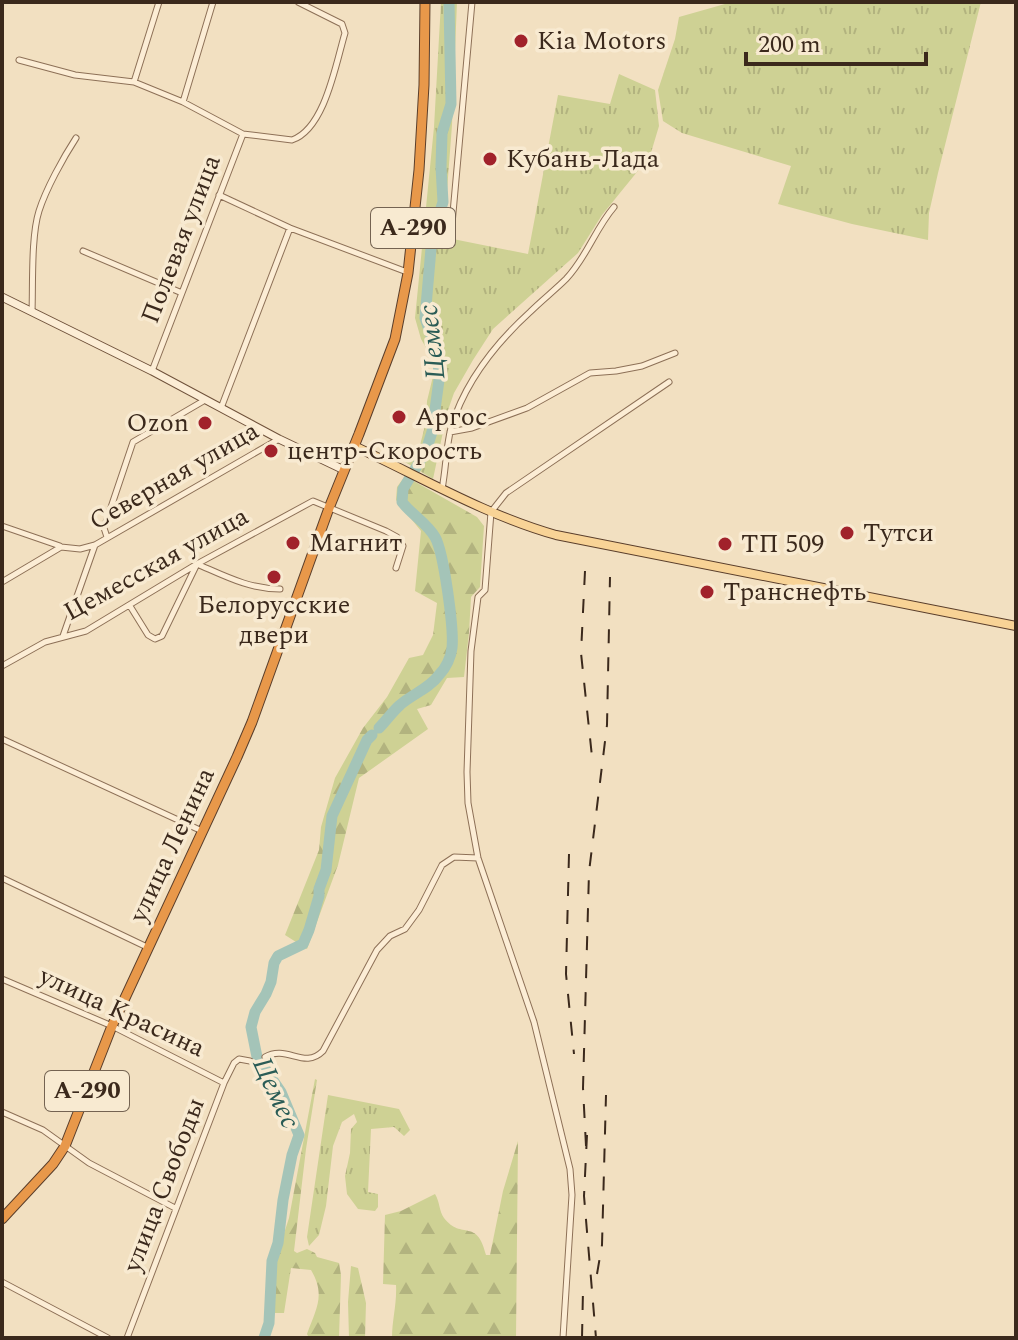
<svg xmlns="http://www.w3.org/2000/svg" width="1018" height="1340" viewBox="0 0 1018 1340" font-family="Spectral,serif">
<defs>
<pattern id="grass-tufts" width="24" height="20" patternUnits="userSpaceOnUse" patternTransform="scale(2)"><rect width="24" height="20" fill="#ced194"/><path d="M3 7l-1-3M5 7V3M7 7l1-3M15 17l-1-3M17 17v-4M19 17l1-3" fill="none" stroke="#b2b37f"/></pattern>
<pattern id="forest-firs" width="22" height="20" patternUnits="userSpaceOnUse" patternTransform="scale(2)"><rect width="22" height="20" fill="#ced194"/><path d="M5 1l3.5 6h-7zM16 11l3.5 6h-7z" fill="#b2b37f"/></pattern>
</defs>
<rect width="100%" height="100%" fill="#f2e0c1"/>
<path fill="url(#grass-tufts)" d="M441,2H457L452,125L446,204L448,238L528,254L558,95L610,104L619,74L655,90L659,126L650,156L602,215L578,253L493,329L473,360L454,393L447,413L433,479L400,459L419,449L426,422L427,401L434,372L433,360L421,339L415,318L434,127Z
M732,2H981L938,173L929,213L928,240L852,224L778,204L791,166L682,133L663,121L658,90L675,39L679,17Z
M328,1095L399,1109L410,1130L404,1136L394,1127L371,1129L368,1192L378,1194V1207L375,1211L358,1209L347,1194L345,1176L350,1153L351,1129L357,1122L354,1114L342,1122L333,1146L326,1206L319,1235L309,1246L307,1237Z"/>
<path fill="url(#forest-firs)" d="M405,476L477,517L484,526L480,587L471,597L469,633L464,677L447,678L431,705L417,709L428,729L359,778L338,865L307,949L285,935L319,850L321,827L335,778L363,728L387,697L409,658L423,655L433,635L437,603L415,591L421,531L396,500L397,487Z
M315,1079L317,1080L306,1149L294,1251L297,1253L307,1249L315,1253L317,1257L339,1263L341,1275L339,1338H309L307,1334C316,1309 326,1295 311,1270L291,1268L284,1313H271L275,1261L289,1218Z
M518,1141L516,1338H392C392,1320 397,1304 396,1285L383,1284L385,1215L401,1211L435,1194C440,1202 439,1211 444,1218C462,1241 477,1217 486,1255H490L503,1191Z
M351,1266L358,1268L366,1303L365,1338H349L348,1302Z"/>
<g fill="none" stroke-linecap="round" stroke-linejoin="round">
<path stroke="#a4c4b8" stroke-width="11" d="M379,728C386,721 392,712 400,705C412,694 429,689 439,675C446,668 451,657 452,648C454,629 444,553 435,537C427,523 412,515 402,502L403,489L426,451L432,432L439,380L438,356L425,318L432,237L443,202L441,167L442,133L451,104L449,2
M264,1338L269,1323L272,1261L278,1243L283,1200L292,1155L299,1135L281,1092L257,1057L251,1027L255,1012L266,994L271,982L274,963L278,956L303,944L309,930L319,896V889L326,870L332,816L367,740L372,735"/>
<defs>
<path id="street" d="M19,60L75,75L134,82L183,102L243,134L292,140C325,129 336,63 345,33L342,24L298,2
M134,82L159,2
M183,102L213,2
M219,195L290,228L407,272
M451,235L472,2
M83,251L182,293
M32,312C33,284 31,236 39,211C46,189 63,158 76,138
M152,371L243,134
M221,408L290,228
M450,432L472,428L527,408L590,373L616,371L642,366L675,353
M442,489C446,469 446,447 451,428C465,381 495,344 530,312C542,300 555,290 566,279C587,257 595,229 614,207
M2,526L60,546
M107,537L104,528L133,442L205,400
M2,582L61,547L80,549L95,545L279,439
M130,606L148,635L155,639L162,636L197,564C225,576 249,589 280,589
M63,636L95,545
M2,666L45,642L86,631L197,564L313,501L386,531L397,537L403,546L396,568
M2,739L202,831
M2,878L149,948
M2,979L112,1026L224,1083
M265,1057C287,1044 304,1070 323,1051L377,950L390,936L405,929L419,910L442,865L454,857L478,858
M2,1112L43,1130L89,1163L175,1208
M2,1282L108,1338
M127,1338L224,1083L234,1063L239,1059L250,1061
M563,1338L572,1195L570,1169L534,1022L478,858L468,803L467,772L471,651L478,597L485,590L491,512L506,493L669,382"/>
<path id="secondary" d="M2,297L152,371L279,439L344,470"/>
<path id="primary" d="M354,446C421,477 485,515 556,535L1016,626"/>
<path id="highway" d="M2,1219L53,1164L65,1146L112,1026L237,757L252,722L329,508L359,434L395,339L408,273L419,170L424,85L425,2"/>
</defs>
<use href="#street" stroke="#8d7057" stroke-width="7"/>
<use href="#secondary" stroke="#6f513a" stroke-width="9"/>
<use href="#primary" stroke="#5a3e2b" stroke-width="10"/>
<use href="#highway" stroke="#5a3e2b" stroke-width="11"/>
<use href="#street" stroke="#fcedd5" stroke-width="5"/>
<use href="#secondary" stroke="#fcedd5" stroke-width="7"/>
<use href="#primary" stroke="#f8d396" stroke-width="8"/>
<use href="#highway" stroke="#e8984a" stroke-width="9"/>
<path stroke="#3b291c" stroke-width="2" stroke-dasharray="14 14" stroke-linecap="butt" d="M585,571L581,653L593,766
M569,854L566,974L574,1054
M587,1135L584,1196L596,1338
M586,1146L583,1088L589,872L607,725L610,577
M597,1274L602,1245L606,1095
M582,1338L583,1290"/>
</g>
<g fill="#a1222b" stroke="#f8ead1" stroke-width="3">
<circle cx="521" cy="41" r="8"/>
<circle cx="490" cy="159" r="8"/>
<circle cx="399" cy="417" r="8"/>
<circle cx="205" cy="423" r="8"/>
<circle cx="271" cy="451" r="8"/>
<circle cx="847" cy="533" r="8"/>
<circle cx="293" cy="543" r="8"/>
<circle cx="725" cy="544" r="8"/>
<circle cx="274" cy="577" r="8"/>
<circle cx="707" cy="592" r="8"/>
</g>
<g text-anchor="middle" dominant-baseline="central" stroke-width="7" stroke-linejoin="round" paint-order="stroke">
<g fill="#f8ead1" stroke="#746352" stroke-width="2">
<rect x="371" y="208" width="84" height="40" rx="6"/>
<rect x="45" y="1071" width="84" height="40" rx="6"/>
</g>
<g font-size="24" font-weight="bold" fill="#3b291c">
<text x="413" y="228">А-290</text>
<text x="87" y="1091">А-290</text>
</g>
<g font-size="26" fill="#3b291c" stroke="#f8ead1" text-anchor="start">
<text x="537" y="41">Kia Motors</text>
<text x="506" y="159">Кубань-Лада</text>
<text x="415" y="417">Аргос</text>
<text x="189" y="423" text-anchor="end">Ozon</text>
<text x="287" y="451">центр-Скорость</text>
<text x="863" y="533">Тутси</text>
<text x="309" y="543">Магнит</text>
<text x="741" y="544">ТП 509</text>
<text x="723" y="592">Транснефть</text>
<text x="274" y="605" text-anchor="middle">Белорусские<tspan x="274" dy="30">двери</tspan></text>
</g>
<g font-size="26" fill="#3b291c" stroke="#f8ead1">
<text transform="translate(181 239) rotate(-69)">Полевая улица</text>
<text transform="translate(174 476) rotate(-30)">Северная улица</text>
<text transform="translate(156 564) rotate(-29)">Цемесская улица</text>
<text transform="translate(172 845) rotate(-65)">улица Ленина</text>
<text transform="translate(122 1012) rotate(25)">улица Красина</text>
<text transform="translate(164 1185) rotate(-69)">улица Свободы</text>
</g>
<g font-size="28" font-style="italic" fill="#2a5c56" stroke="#f8ead1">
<text transform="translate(432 342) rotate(-96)">Цемес</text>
<text transform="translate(276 1093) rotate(65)">Цемес</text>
</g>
</g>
<rect width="1018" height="1340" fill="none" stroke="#3b291c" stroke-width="8"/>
<path d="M746 52v12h180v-12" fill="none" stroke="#3b291c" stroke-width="4"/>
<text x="758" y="52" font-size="24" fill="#3b291c" stroke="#f8ead1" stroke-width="6" paint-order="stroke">200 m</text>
</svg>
